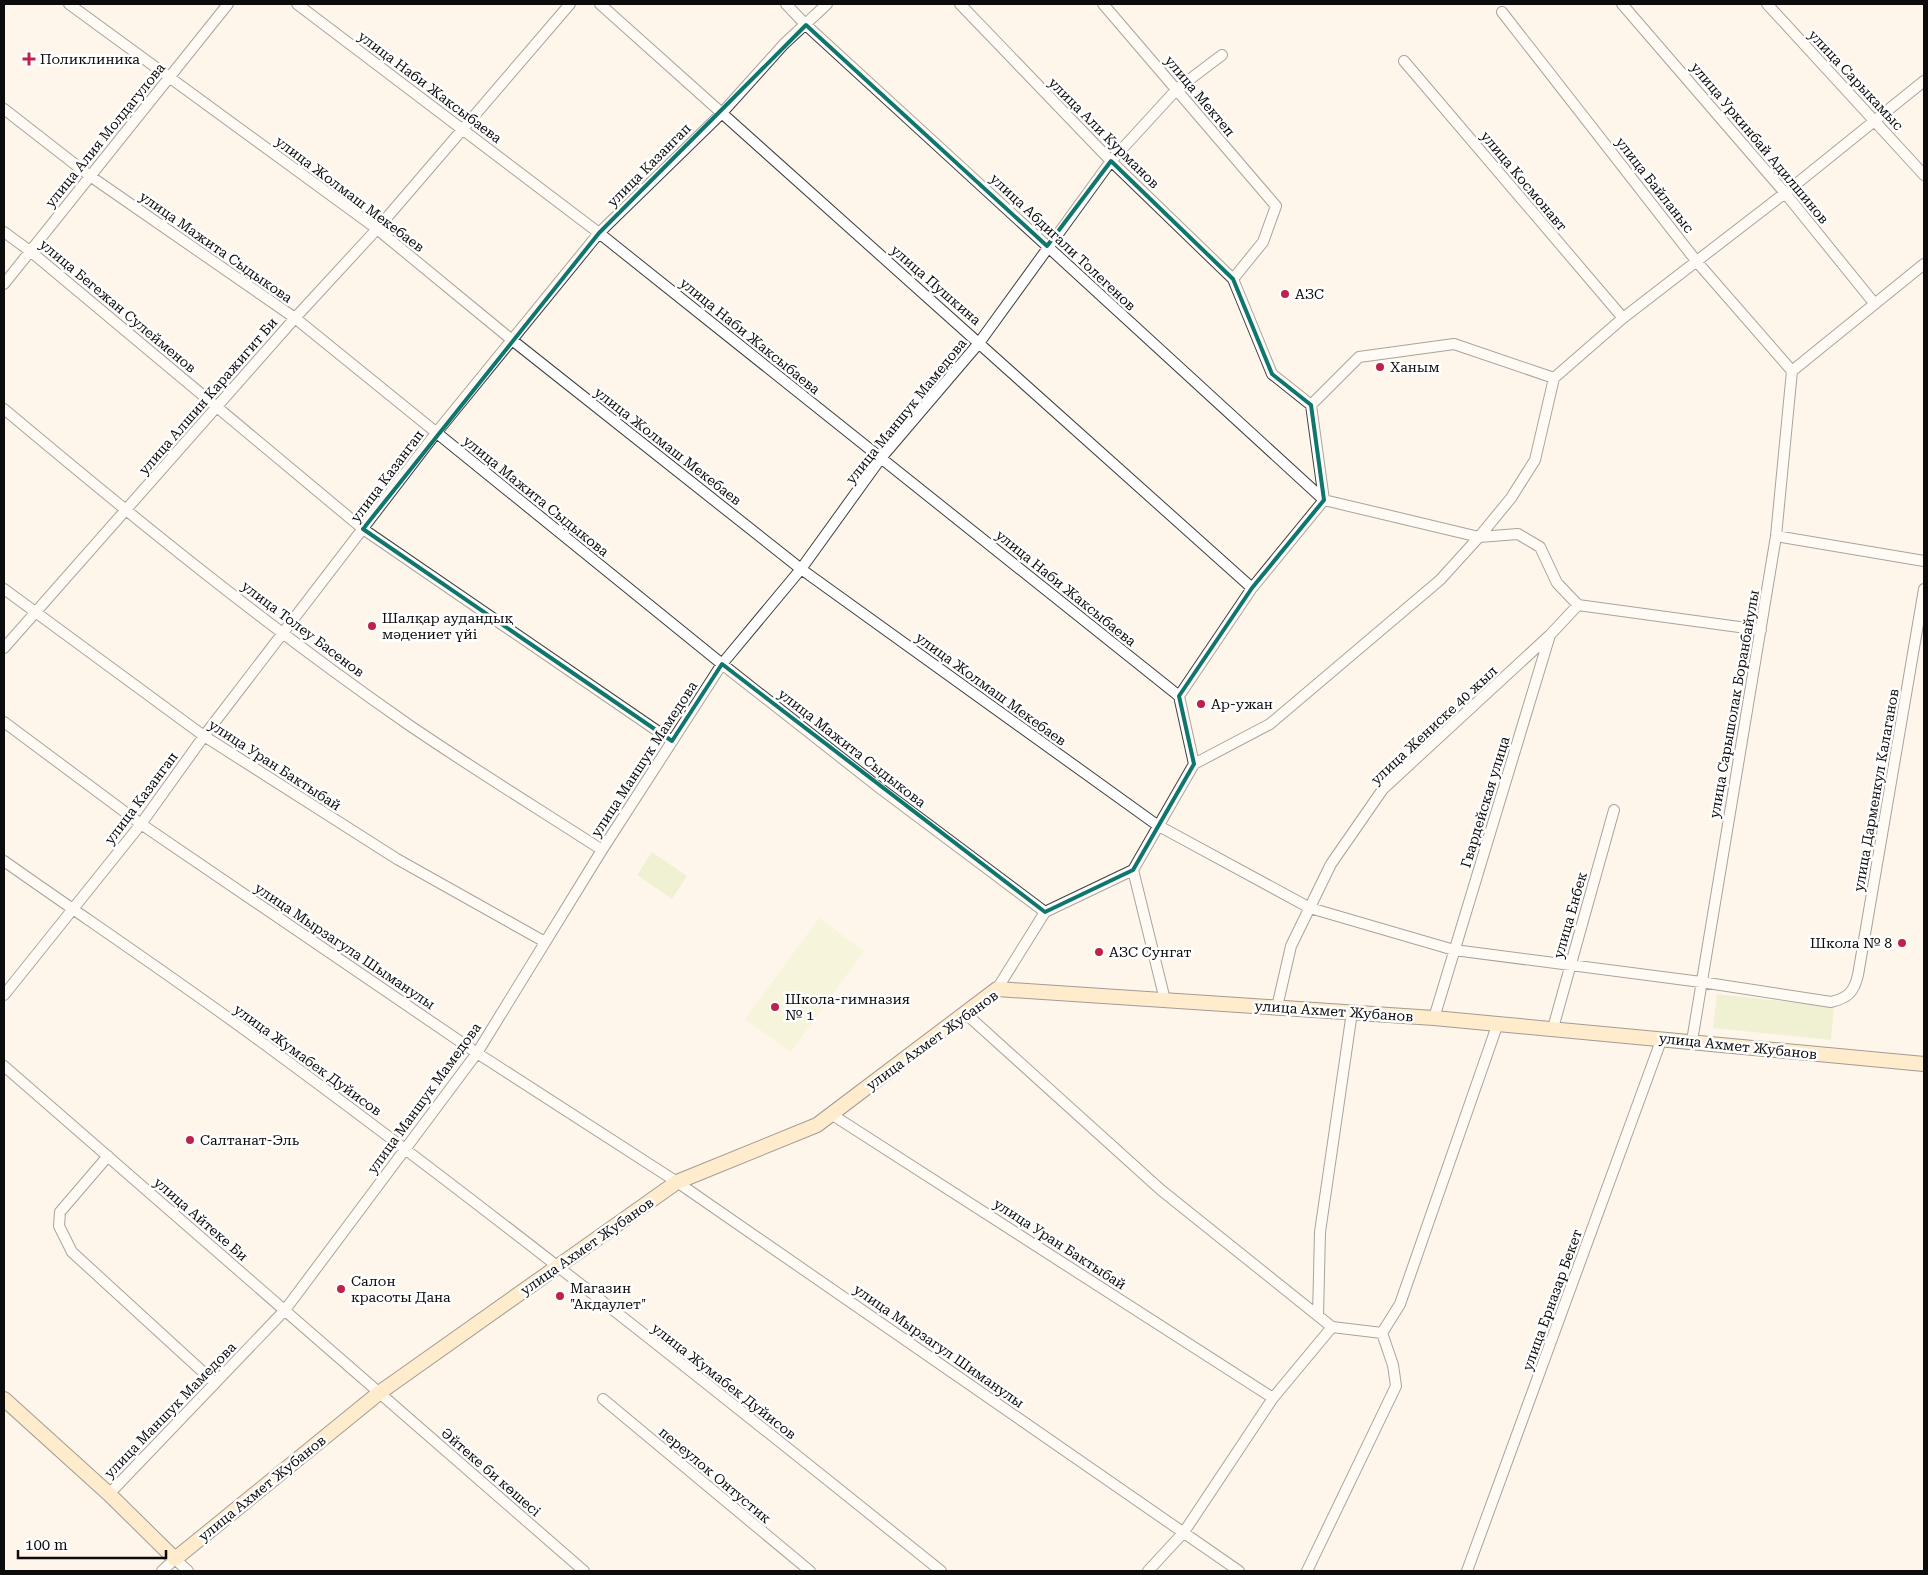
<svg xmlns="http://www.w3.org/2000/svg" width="1928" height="1575" viewBox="0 0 1928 1575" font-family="'Roboto Serif',serif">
<rect width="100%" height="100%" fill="#fff6eb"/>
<path fill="#dceab4" d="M652,852L687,876L672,899L637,875Z
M1717,994L1834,1007L1831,1040L1713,1028Z"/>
<path fill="#ebf1c6" d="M819,918L864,951L791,1052L745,1019Z"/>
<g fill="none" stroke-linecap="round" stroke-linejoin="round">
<defs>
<path id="minor" d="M69,4L377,229L512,340L801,569L1157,825L1310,908L1454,950L1701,982L1831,1002C1848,998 1854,992 1858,975L1924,589
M297,4L599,233L1179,696
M600,4L1252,588
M786,4L806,25L1324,500L1479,537L1518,534L1540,547L1557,583L1578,605L1761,630
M960,4L1111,161L1233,279
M1103,4L1276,206L1263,242L1233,279L1272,374L1311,405L1324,500L1252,588L1179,696L1194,764
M1622,4L1785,193L1874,303
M1767,4L1924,175
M1502,12L1697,262L1792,371
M1404,61L1623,318
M4,109L90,176L295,318L722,664L881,789L1045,912
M4,232L30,251L363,529L672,741
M4,284L228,4
M1792,371L1924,264
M1311,405L1359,357L1454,344L1554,378
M4,409C135,519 268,627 409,725C472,768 537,808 602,850
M1776,536L1924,561
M4,589L204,736L397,859L545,942
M4,648L295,318L377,229L570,4
M4,722L141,824L477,1053L677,1182L1239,1571
M4,861C89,921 176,979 260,1041C492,1211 717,1391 941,1571
M997,989L1045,912L1133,870
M4,995L141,824L204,736L436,433L599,233L721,114L784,44L827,4
M1165,1000L1133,870L1194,764L1270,724L1440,580L1479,537L1511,498L1535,460L1554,378L1623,318L1785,193L1924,81
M1277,1007L1291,946L1331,864L1383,789L1550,635
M965,1013L1161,1190L1332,1327L1273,1398L1184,1532L1148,1571
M1434,1018L1550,635L1578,605
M1553,1028L1614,810
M1692,1041L1776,536L1792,371
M4,1066L584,1571
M831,1114L1273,1398
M108,1156L60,1212L59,1226L72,1252L215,1383
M1318,1316L1320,1232L1352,1012
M1332,1327L1382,1333L1400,1304L1498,1023
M603,1399L810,1571
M109,1494L285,1310L477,1053L602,850L722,664L801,569L881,458L979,343L1111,161L1177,89L1222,55
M162,1571L175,1559L188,1571
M1307,1571L1396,1386L1393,1365L1382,1333
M1467,1571L1662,1038"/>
<path id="secondary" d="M4,1399L109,1494L175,1559L379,1393L677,1182L817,1125L997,989L1434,1018L1924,1064"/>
</defs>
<use href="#minor" stroke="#3f3f3f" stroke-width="12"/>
<use href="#secondary" stroke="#2e2e2e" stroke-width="16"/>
<use href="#minor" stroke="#fff" stroke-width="10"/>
<use href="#secondary" stroke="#ffe1a6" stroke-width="14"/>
</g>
<path d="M0 0H1928V1575H0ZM806,25L1047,246L1111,161L1233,279L1272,374L1311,405L1324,500L1252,588L1179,696L1194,764L1133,870L1045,912L722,664L672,741L363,529L599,233Z" fill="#fff6eb" fill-opacity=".55" fill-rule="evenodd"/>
<path fill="none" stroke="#0f766e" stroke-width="4" stroke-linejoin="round" d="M806,25L1047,246L1111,161L1233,279L1272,374L1311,405L1324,500L1252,588L1179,696L1194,764L1133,870L1045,912L722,664L672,741L363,529L599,233Z"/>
<g fill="#be224c" stroke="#fff" stroke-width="2">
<path d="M26.5 51.5h5v5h5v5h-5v5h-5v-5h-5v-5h5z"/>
<circle cx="1285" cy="294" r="5"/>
<circle cx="1380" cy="367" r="5"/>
<circle cx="372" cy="626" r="5"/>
<circle cx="1201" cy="704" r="5"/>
<circle cx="1902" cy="943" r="5"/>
<circle cx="1099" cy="952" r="5"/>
<circle cx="775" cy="1007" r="5"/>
<circle cx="190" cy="1140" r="5"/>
<circle cx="341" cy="1289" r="5"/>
<circle cx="560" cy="1296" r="5"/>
</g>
<g text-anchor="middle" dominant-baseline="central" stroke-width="5" stroke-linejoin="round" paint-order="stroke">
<g font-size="14" fill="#0c0c0c" stroke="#fff" text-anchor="start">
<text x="40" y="59">Поликлиника</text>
<text x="1295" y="294">АЗС</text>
<text x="1390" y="367">Ханым</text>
<text x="382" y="618">Шалқар аудандық<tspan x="382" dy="16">мәдениет үйі</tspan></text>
<text x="1211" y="704">Ар-ужан</text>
<text x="1892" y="943" text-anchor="end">Школа № 8</text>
<text x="1109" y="952">АЗС Сунгат</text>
<text x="785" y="999">Школа-гимназия<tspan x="785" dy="16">№ 1</tspan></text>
<text x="200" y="1140">Салтанат-Эль</text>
<text x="351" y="1281">Салон<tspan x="351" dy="16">красоты Дана</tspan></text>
<text x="570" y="1288">Магазин<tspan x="570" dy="16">"Акдаулет"</tspan></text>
</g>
<g font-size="14" fill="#0c0c0c" stroke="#fff">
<text transform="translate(1856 80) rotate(47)">улица Сарыкамыс</text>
<text transform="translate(430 87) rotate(37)">улица Наби Жаксыбаева</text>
<text transform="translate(1200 96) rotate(50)">улица Мектеп</text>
<text transform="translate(1104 133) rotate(45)">улица Али Курманов</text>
<text transform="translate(105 135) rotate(-51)">улица Алия Молдагулова</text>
<text transform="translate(1760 143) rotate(50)">улица Уркинбай Адилшинов</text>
<text transform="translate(649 165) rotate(-45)">улица Казангап</text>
<text transform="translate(1524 181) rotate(50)">улица Космонавт</text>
<text transform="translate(1655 185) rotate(52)">улица Байланыс</text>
<text transform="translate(350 194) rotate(37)">улица Жолмаш Мекебаев</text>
<text transform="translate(1063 242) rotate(43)">улица Абдигали Толегенов</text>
<text transform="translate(216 247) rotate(35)">улица Мажита Сыдыкова</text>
<text transform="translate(936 285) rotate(41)">улица Пушкина</text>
<text transform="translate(118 306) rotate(40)">улица Бегежан Сулейменов</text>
<text transform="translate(750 336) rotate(39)">улица Наби Жаксыбаева</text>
<text transform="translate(208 396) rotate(-49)">улица Алшин Каражигит Би</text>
<text transform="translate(906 411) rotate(-51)">улица Маншук Мамедова</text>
<text transform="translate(668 446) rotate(38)">улица Жолмаш Мекебаев</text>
<text transform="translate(387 476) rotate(-53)">улица Казангап</text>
<text transform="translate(536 496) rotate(39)">улица Мажита Сыдыкова</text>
<text transform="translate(1066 588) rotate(39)">улица Наби Жаксыбаева</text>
<text transform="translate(303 629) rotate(37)">улица Толеу Басенов</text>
<text transform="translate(991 689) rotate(36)">улица Жолмаш Мекебаев</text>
<text transform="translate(1734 704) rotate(-80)">улица Сарышолак Боранбайулы</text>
<text transform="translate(1434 725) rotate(-43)">улица Жениске 40 жыл</text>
<text transform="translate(852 748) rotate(38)">улица Мажита Сыдыкова</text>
<text transform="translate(644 759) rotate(-57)">улица Маншук Мамедова</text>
<text transform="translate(275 765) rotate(33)">улица Уран Бактыбай</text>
<text transform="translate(1876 790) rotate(-80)">улица Дарменкул Калаганов</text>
<text transform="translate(141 798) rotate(-53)">улица Казангап</text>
<text transform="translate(1485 802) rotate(-73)">Гвардейская улица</text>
<text transform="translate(1570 915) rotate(-74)">улица Енбек</text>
<text transform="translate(345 946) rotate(34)">улица Мырзагула Шыманулы</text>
<text transform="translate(1334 1011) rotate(4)">улица Ахмет Жубанов</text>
<text transform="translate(932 1040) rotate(-36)">улица Ахмет Жубанов</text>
<text transform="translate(1738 1046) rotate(6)">улица Ахмет Жубанов</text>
<text transform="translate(308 1060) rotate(36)">улица Жумабек Дуйисов</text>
<text transform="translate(424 1098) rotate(-54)">улица Маншук Мамедова</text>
<text transform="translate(201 1219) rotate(41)">улица Айтеке Би</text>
<text transform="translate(1060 1244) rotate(33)">улица Уран Бактыбай</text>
<text transform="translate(587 1246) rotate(-35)">улица Ахмет Жубанов</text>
<text transform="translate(1552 1300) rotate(-70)">улица Ерназар Бекет</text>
<text transform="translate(939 1346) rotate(35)">улица Мырзагул Шиманулы</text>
<text transform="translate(724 1381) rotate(38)">улица Жумабек Дуйисов</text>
<text transform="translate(170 1410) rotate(-46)">улица Маншук Мамедова</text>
<text transform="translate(491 1472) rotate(41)">Әйтеке би көшесі</text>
<text transform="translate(715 1475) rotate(40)">переулок Онтустик</text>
<text transform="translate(262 1488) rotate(-39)">улица Ахмет Жубанов</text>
</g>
</g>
<rect width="1928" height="1575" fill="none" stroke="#0c0c0c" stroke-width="10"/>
<path d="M18 1550v8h148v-8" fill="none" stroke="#0c0c0c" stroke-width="2.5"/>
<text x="25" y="1550" font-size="15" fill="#0c0c0c" stroke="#ffffff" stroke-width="4" paint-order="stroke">100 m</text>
</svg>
